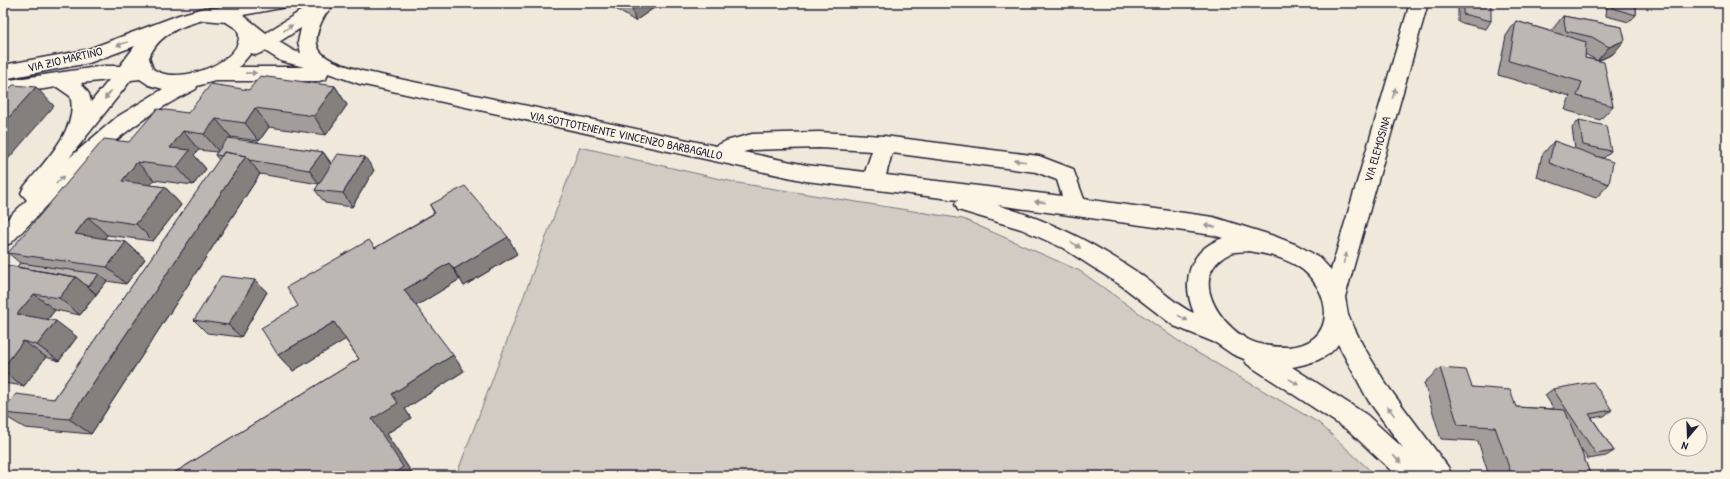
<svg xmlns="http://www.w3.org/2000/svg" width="1730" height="479" viewBox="0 0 1730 479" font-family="'Patrick Hand',sans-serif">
<rect width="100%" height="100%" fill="#efe8db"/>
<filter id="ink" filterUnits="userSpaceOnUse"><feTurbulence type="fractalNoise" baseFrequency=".025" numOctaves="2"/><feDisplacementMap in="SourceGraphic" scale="8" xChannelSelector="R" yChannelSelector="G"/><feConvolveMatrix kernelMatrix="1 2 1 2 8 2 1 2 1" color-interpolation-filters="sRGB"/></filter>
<g filter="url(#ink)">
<path fill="#d1cbc3" stroke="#7a767f" d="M580,147L738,183L963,219L1080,271L1184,345L1319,423L1376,476H456Z"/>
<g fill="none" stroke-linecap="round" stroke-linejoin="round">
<defs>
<path id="minor" d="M244,3H289L286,7L243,15L266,33L313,3H335C332,8 328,10 325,15C302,56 330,60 362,71L716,146L726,141L752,134L819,132L884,136L1039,156L1073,169L1084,199L1213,217L1274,236L1297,245L1319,257L1331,270L1410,3H1428L1345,297L1348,315L1362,344L1386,384L1448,467L1452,476H1397L1349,431L1247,364L1244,359L1232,354L1216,343L1174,326L1122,286L1063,248L1021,229L958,210L955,204L958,200L806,181L360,84L328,73L326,79L319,81H215L197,86L196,89C174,100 153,112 133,127C88,160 50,203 11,243L3,246V223L27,200L21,193L24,187C43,163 80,128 70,96L57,87L3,95V81L104,66H120L135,46L89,63L3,79V65L86,50L179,15L204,8H215ZM204,20L226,22L237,29C252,59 178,88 153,69L149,58C157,35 182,25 204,20ZM301,28L298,42L301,53L294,51L279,42ZM265,51L281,61L304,67H239L251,53L256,55ZM140,79L149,85L163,89L117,117L69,158L131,80ZM109,80L91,102L89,94L81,83ZM819,148L872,151L865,172L806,165L743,152L752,150ZM892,153L1036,172L1057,180L1062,196L886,175ZM997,205L1213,235L1223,238C1188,250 1181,282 1194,313C1176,306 1154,283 1137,272C1092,242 1049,220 997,205ZM1249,251C1268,254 1287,258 1303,270C1333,295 1336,344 1288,347C1275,347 1261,346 1249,340C1218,324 1186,274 1231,253C1236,251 1243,252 1249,251ZM1338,344L1368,400L1403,448L1367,415L1292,367C1308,364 1329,359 1338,344Z"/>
</defs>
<use href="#minor" stroke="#22223b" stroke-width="3"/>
<use href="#minor" fill="#fcf5e5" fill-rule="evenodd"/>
</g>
<path fill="#a29d9a" stroke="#22223b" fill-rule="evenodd" d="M606,3H661L635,21Z
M841,3H851L847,6Z
M1461,3H1482L1491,21L1486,29L1458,22V6Z
M1607,3H1636V15L1629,22L1606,16Z
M1563,16L1622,27L1613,54L1598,61L1613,106L1600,120L1565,110L1570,96L1498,75L1506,36L1516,21L1553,32L1552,30ZM1585,54L1596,60L1585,58Z
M335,86L347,105L326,135L269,127L259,141L231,137L229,139L323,152L332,164L374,170L352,207L325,203L315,190L322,180L319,184L260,174L91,434L25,428L3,415V410L54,399L219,160L215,155L217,152L199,150L194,155L206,169L193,185L154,180L150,185L165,187L181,205L153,241L107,235L104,239L126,242L145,259L126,284L107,281L80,315L55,310L48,319L77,337L59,361L46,357L24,386L3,383V265L17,267L20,263L8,253L129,142L188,113L249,90Z
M1579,120L1611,151L1604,158L1598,157L1609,184L1596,198L1537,177L1542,155L1554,141L1575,149L1572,128Z
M430,205L517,254L464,286L460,279L416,306L464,371L405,409L411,418L386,434L414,476H169L359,359L345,339L293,371L278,355L298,306L375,248L434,213Z
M255,280L267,292L241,337L207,333L194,320Z
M1440,368L1472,387L1516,407L1554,409L1545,395L1553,389L1612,410L1604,416L1592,418L1614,451L1606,456L1588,459L1580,448L1591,476H1489L1478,441L1441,439L1424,383Z"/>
<path fill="#84807d" stroke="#22223b" d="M637,3H661L635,21L632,7Z
M847,3H851L847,6Z
M1625,40L1613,54L1597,61L1609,47Z
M335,86L347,105L326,135L314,116Z
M36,87L54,106L3,165V124Z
M255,108L269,127L259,141L245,123Z
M216,119L231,137L219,152L204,134Z
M183,131L199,150L194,155L206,169L193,185L177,167L170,148Z
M323,152L332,166L319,184L309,170Z
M246,156L260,174L91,434L69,419Z
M365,157L374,170L352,207L343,193Z
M137,162L154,180L139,199L122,181Z
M165,187L181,205L153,241L136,224Z
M88,217L107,235L94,252L75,234Z
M508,237L517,254L464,286L454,269Z
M126,242L145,259L126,284L107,267Z
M449,263L460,279L416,306L404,290Z
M99,274L107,281L96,294L88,287Z
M76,277L96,294L80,315L59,298Z
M255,280L267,292L241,337L228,325Z
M34,294L55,310L39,330L17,314Z
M56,321L77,337L59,361L37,345Z
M334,322L348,338L293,371L278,355Z
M23,341L46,357L24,386L3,372V368Z
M453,355L464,371L405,409L411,418L386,434L414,476H390L372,419L392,394Z"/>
<path fill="#bcb7b3" stroke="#22223b" d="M625,3H637L632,7Z
M1463,3H1482L1491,5V21L1463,14Z
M1613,3H1636V15L1612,8Z
M1563,16L1622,27L1625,40L1609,47L1592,37L1566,31Z
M1516,21L1586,42L1585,58L1604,62L1613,106L1577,96L1582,82L1509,61Z
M260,76L335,86L314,116L255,108L245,123L216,119L204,134L183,131L170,148L190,150L177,167L137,162L122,181L165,187L136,224L88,217L75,234L126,242L107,267L8,253L104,139L129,142L157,109L188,113L211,84L249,90Z
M13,85L36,87L3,124V89L8,90Z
M1579,120L1606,126L1611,151L1583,145Z
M228,138L323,152L309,170L249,160L246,156L224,152L222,156L215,155Z
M1554,141L1613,162L1609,184L1549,163Z
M224,152L246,156L69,419L3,413V410L16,394L54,399Z
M338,154L365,157L343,193L315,190Z
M465,186L508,237L454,269L449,263L404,290L453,355L392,394L398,403L372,419L403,467L390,476H169L359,359L334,322L278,355L261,328L298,306L287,287L369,240L375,248L435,213L430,205Z
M20,263L99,274L88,287L76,277L17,267Z
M3,265L76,277L59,298L34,294L17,314L56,321L37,345L23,341L3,368Z
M221,276L255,280L228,325L194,320Z
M1440,368L1466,370L1472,387L1510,390L1516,407L1565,410L1591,476H1512L1495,427L1458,425Z
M1593,382L1612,410L1589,414L1614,451L1596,454L1553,389Z"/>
<defs><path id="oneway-solid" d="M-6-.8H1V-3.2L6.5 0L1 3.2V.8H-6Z"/></defs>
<g fill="#9a9698">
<use href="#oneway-solid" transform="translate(288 28) rotate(-34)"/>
<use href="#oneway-solid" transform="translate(122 44) rotate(161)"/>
<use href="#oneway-solid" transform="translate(251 73) rotate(-1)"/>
<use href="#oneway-solid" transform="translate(1394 93) rotate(-74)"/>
<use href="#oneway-solid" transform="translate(108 95) rotate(129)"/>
<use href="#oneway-solid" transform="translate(1020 161) rotate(-173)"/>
<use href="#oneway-solid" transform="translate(60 180) rotate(-45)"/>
<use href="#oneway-solid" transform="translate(1040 202) rotate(-174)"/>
<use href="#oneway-solid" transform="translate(1210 226) rotate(-169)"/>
<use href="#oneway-solid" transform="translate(1076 245) rotate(32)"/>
<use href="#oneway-solid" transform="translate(1345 258) rotate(-74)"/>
<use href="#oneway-solid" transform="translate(1183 318) rotate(29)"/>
<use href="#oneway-solid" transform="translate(1294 382) rotate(33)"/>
<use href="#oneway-solid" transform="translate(1391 411) rotate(-126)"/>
<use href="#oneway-solid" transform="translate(1397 459) rotate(43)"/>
</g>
</g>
<g text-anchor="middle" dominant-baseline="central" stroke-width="3" stroke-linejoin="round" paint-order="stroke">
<g font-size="12" fill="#22223b" stroke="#fcf5e5">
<text transform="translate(65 59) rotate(-13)">VIA ZIO MARTINO</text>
<text transform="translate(626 135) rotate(12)">VIA SOTTOTENENTE VINCENZO BARBAGALLO</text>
<text transform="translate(1377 149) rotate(-74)">VIA ELEMOSINA</text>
</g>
</g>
<rect width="1730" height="479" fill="none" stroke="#fcf5e5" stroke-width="16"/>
<rect x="8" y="8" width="1714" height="463" fill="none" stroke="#22223b" stroke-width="1.5" filter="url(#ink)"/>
<g transform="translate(1688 437) rotate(199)"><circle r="19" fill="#fcf5e5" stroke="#a5a1a1"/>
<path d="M0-3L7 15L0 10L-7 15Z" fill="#22223b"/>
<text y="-6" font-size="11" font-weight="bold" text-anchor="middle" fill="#22223b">N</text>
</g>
</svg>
